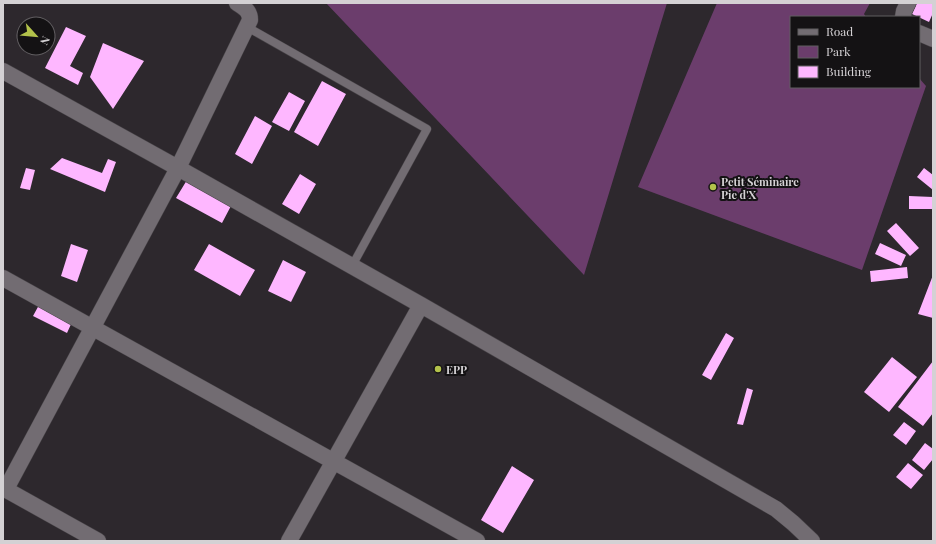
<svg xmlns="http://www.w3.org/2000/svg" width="936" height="544" viewBox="0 0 936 544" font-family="'Playfair Display',serif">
<rect width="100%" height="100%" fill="#2d282d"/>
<path fill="#6b3d6c" d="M326,3H667L584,275Z
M717,3H870L864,14L866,17H791V87H919V78L926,86L862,270L638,187Z"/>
<path fill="#feb7ff" d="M917,3H933V13L929,22L912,14Z
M66,27L86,36L70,66L83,73L78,85L45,68Z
M103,43L144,61L113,109L90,77Z
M322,81L346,94L318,146L294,132Z
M289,92L305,101L289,131L272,122Z
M255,116L272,126L252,164L235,154Z
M62,158L102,173L108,159L116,162L105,192L50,169Z
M26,168L35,170L30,190L20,188Z
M924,168L933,175V190L917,177Z
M300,174L316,184L299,214L282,204Z
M187,180L232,204L222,223L176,198Z
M909,196L933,197V209H909Z
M896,223L919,248L910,256L887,231Z
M880,243L906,255L901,266L875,254Z
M71,244L88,250L77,282L61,276Z
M209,244L255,270L240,296L194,270Z
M283,260L306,272L291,302L268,291Z
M907,267L908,278L871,282L870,271Z
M933,275V318L918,314Z
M39,305L72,322L67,333L33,316Z
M726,333L734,338L711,380L702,375Z
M892,357L917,377L889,412L864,392Z
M933,361V413L923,426L898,407Z
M747,388L753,390L743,425L737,424Z
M904,422L916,431L906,445L893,435Z
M925,443L933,449V459L924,470L912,460Z
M908,463L923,475L911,489L896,477Z
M512,466L534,480L503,533L481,520Z"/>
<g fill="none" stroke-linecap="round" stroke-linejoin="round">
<defs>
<path id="service" d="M247,27L427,129L352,266"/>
<path id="minor" d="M903,17L904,11L908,3
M919,33L933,39
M3,71L178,168L421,305L776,509L793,523L812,541
M3,278L477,541
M3,488L98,541
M6,489L178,168L250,20C250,11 245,8 237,3
M289,541L421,305"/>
</defs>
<use href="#service" stroke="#474347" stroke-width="9"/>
<use href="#minor" stroke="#474347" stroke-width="17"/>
<use href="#service" stroke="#726c72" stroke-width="8"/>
<use href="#minor" stroke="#726c72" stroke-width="16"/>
</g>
<g fill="#b3c24b" stroke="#141214" stroke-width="1.5">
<circle cx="713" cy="187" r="4"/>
<circle cx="438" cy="369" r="4"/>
</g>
<g text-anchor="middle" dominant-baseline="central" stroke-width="4" stroke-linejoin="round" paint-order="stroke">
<g font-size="11" font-weight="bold" fill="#d4d1d4" stroke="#141214" text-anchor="start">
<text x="721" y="181">Petit Séminaire<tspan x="721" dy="13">Pie d'X</tspan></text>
<text x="446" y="369">EPP</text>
</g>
</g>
<rect width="936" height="544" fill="none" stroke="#d4d1d4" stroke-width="8"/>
<rect x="790" y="16" width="130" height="72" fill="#141214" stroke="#615e61"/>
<rect x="798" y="29" width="20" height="6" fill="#726c72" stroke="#615e61"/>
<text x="826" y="36" font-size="12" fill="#d4d1d4">Road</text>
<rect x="798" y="46" width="20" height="12" fill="#6b3d6c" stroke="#615e61"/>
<text x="826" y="56" font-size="12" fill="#d4d1d4">Park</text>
<rect x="798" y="66" width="20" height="12" fill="#feb7ff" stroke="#615e61"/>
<text x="826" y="76" font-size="12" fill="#d4d1d4">Building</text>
<g transform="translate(36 36) rotate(117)"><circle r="19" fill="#141214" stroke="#615e61"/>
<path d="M0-3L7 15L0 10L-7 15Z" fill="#b3c24b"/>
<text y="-6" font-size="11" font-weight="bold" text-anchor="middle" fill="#d4d1d4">N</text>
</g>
</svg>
